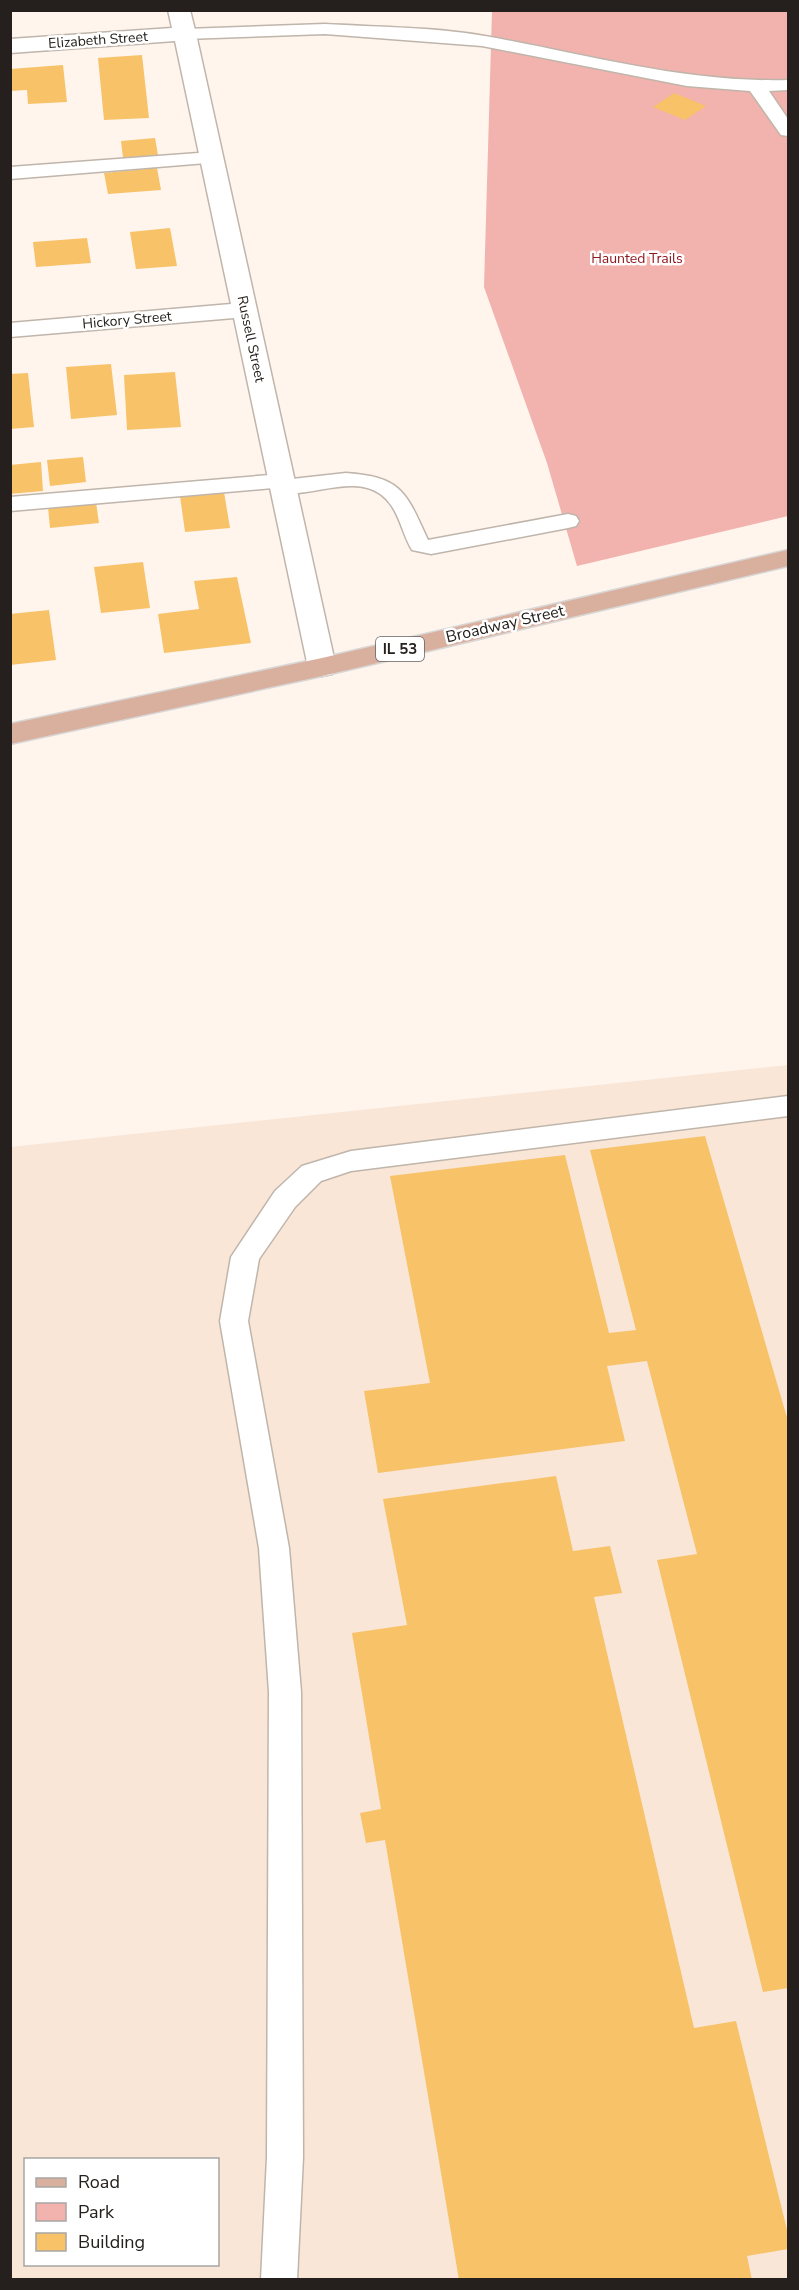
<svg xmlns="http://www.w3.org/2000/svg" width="799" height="2290" viewBox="0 0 799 2290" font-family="'Nunito Sans',sans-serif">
<rect width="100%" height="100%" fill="#fff5ed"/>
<path fill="#f9e6d7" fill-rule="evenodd" d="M788,1065V2279H11L10,1147ZM26,2160H218V2264H26Z"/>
<path fill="#f2b2ad" d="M492,11H788V516L577,566L547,463L484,287Z"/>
<path fill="#f7c268" d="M142,55L149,118L104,120L98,58Z
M63,65L67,102L28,104L27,90L10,91V69Z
M674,93L706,106L685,120L653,107Z
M155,138L158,155L123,158L121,141Z
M157,168L161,190L108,194L104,173Z
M170,228L177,266L136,269L130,232Z
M87,238L91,263L36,267L33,242Z
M111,364L117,415L71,419L66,367Z
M175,372L181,427L127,430L124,375Z
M28,373L34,427L10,429V374Z
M83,457L86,482L50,486L47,460Z
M41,462L43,491L10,494V465Z
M224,492L230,528L185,532L180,496Z
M96,502L99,523L50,528L48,507Z
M143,562L150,608L101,613L94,567Z
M237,577L251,643L164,653L158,614L199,609L194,581Z
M49,610L56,660L10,665V614Z
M705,1136L788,1421V1988L763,1992L657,1560L697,1554L647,1361L607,1366L625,1441L378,1473L364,1391L430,1383L390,1176L565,1155L609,1333L636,1330L590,1150Z
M556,1476L573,1551L610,1546L622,1593L594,1597L694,2028L736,2021L788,2234V2249L747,2256L752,2280H459L385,1840L366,1843L360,1813L381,1809L352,1633L407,1625L383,1499Z"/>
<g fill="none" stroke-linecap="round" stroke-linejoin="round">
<defs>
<path id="lane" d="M325,24C378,27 433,27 485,36C586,54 685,83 788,80V90L769,91L788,119V136L781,135L750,91L687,86L482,46L325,34L185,39L179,38L176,34L179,30L185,29Z
M212,152L219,154L221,158L219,162L10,179V167Z
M346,473C403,477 406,493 428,540L568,514L576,516L579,521L576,526L568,528L431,554L412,550C404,537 401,521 393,508C366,464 312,501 275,492L273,488L10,511V497L282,474L292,479Z
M788,1096V1116L351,1171L321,1181L295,1207L259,1259L248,1321L289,1548L301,1692L303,2157L297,2280H261L267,2157L269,1692L259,1548L220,1321L231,1257L275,1191L302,1166L351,1151Z"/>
<path id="street" d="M168,10H190L196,34L336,667L332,674L322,676L312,674L308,667L234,318L10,337V323L231,304L175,41L10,53V39L172,28Z"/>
<path id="primary" d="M788,550V566L322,676L10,744V724L322,658Z"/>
</defs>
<use href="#lane" stroke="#c0b5ab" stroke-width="3"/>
<use href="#street" stroke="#c0b5ab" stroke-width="3"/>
<use href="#primary" stroke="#d8d7d6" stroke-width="3"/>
<use href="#lane" fill="#fff" fill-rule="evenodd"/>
<use href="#street" fill="#fff" fill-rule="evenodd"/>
<use href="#primary" fill="#d9af9e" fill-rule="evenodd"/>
</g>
<g text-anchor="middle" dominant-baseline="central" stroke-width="5" stroke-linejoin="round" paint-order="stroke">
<g font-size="14" fill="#25201d" stroke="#fff">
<text transform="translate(98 40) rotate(-4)">Elizabeth Street</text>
<text transform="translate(127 320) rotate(-5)">Hickory Street</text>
<text transform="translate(251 339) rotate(78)">Russell Street</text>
</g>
<g font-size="14" fill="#901920" stroke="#fff">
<text x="637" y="258">Haunted Trails</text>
</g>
<rect fill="#fff" stroke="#666361" stroke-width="1.5" x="376" y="637" width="48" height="24" rx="4.5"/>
<g font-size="15" font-weight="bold" fill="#25201d">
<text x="400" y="649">IL 53</text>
</g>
<g font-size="16" fill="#25201d" stroke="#fff">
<text transform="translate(505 624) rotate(-13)">Broadway Street</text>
</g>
</g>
<rect width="799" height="2290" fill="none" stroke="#25201d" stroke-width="24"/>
<rect x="24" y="2158" width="195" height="108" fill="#ffffff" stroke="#a8a6a5" stroke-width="1.5"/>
<rect x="36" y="2178" width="30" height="9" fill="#d9af9e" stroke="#a8a6a5" stroke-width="1.5"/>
<text x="78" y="2188" font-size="18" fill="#25201d">Road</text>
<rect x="36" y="2203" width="30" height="18" fill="#f2b2ad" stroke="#a8a6a5" stroke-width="1.5"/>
<text x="78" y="2218" font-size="18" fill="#25201d">Park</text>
<rect x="36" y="2233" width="30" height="18" fill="#f7c268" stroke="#a8a6a5" stroke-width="1.5"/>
<text x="78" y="2248" font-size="18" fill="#25201d">Building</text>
</svg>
